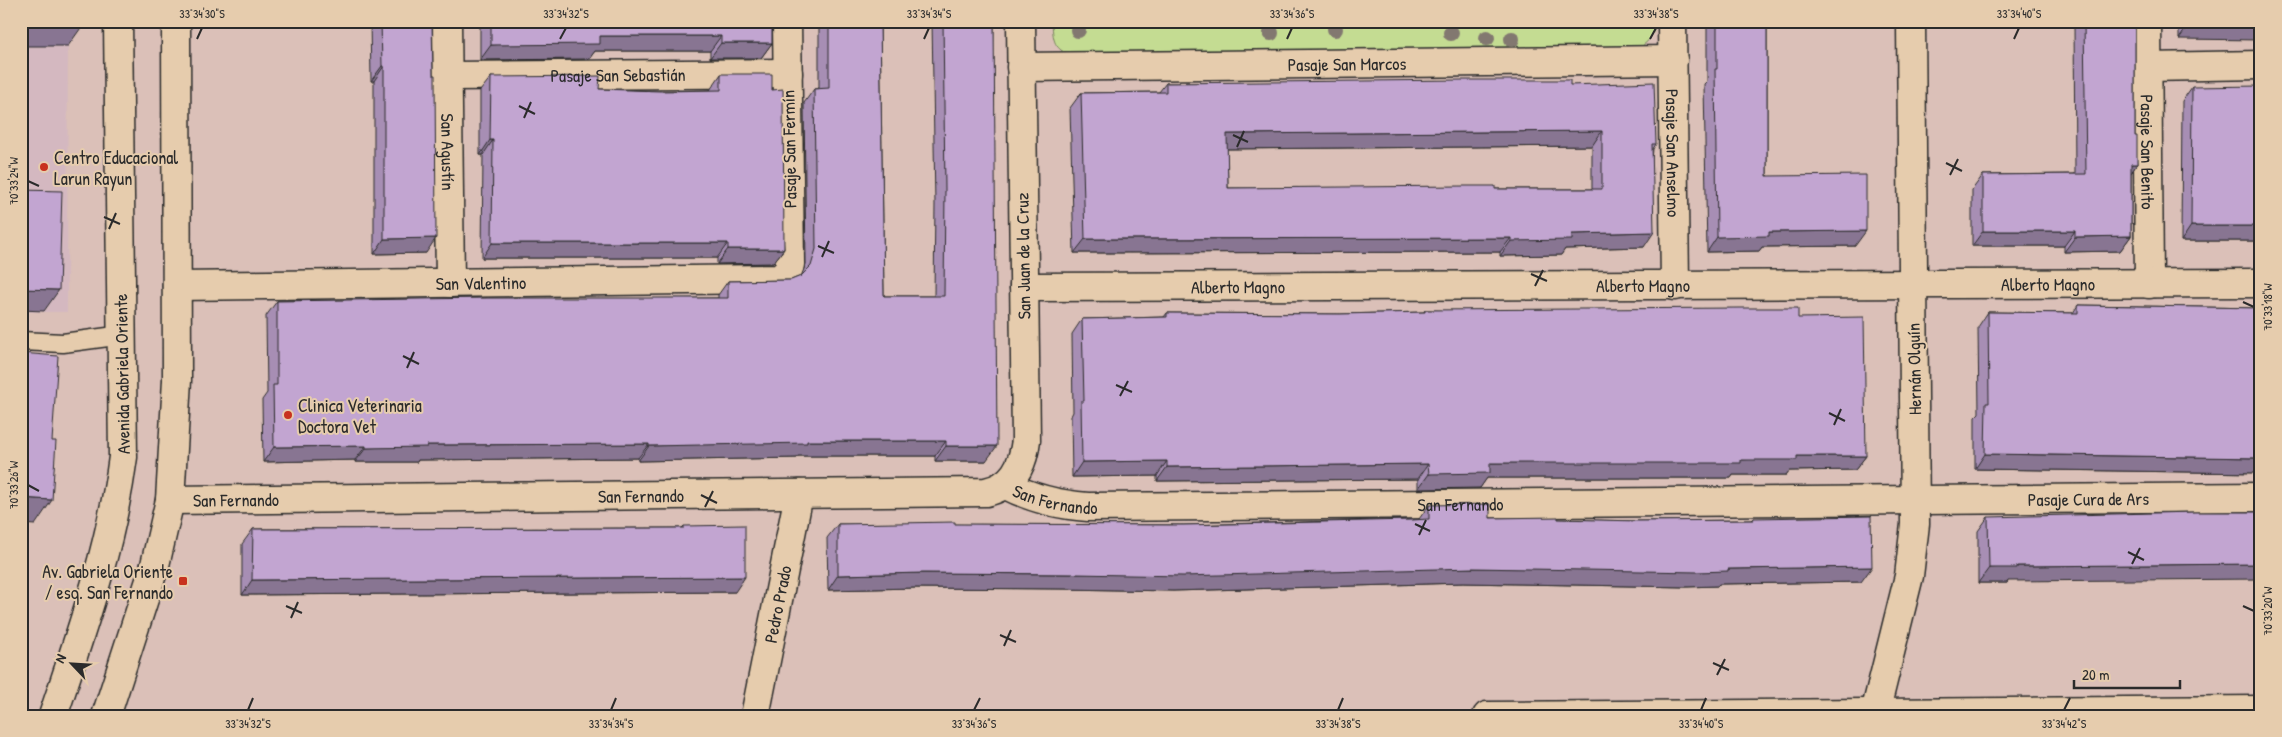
<svg xmlns="http://www.w3.org/2000/svg" width="2282" height="737" viewBox="0 0 2282 737" font-family="'Patrick Hand',sans-serif">
<rect width="100%" height="100%" fill="#dbc0b8"/>
<filter id="ink" filterUnits="userSpaceOnUse"><feTurbulence type="fractalNoise" baseFrequency=".02" numOctaves="2"/><feDisplacementMap in="SourceGraphic" scale="10" xChannelSelector="R" yChannelSelector="G"/><feConvolveMatrix kernelMatrix="1 2 1 2 8 2 1 2 1" color-interpolation-filters="sRGB"/></filter>
<g filter="url(#ink)">
<path fill="#d4b8c0" d="M21,21H68L67,312H21Z"/>
<path fill="#c4dc92" stroke="#78845e" d="M1052,21H1655C1656,35 1647,44 1635,50L1078,58C1055,50 1053,45 1052,21Z"/>
<g fill="none" stroke-linecap="round" stroke-linejoin="round">
<defs>
<path id="lane" d="M21,341L63,343L123,335"/>
<g id="street">
<path id="s1" d="M447,21L450,283"/>
<path id="s2" d="M1672,21L1675,286"/>
<path id="s3" d="M2147,21L2149,284"/>
<path id="s4" d="M1021,67L1673,60"/>
<path d="M2147,67L2261,65"/>
<path id="s5" d="M448,76L788,73"/>
<path id="s6" d="M177,286L780,279L789,270L790,264L787,21"/>
<path id="s7" d="M1024,287L2261,283"/>
<path id="s8" d="M1006,485C1033,499 1058,505 1088,507L2261,497"/>
<path id="s9" d="M170,500L986,492C1013,486 1023,466 1026,440L1021,21"/>
<path d="M1875,713L1909,576L1915,524L1911,21"/>
<path id="s10" d="M755,716L799,494"/>
<path d="M1487,716L2261,710"/>
</g>
<path id="secondary" d="M53,716C82,629 111,548 123,457L118,21
M106,716L155,565L170,500L177,380L176,21"/>
</defs>
<use href="#lane" stroke="#2b2b2b" stroke-width="21"/>
<use href="#street" stroke="#2b2b2b" stroke-width="31"/>
<use href="#secondary" stroke="#2b2b2b" stroke-width="31"/>
<use href="#lane" stroke="#e6ccad" stroke-width="18"/>
<use href="#street" stroke="#e6ccad" stroke-width="28"/>
<use href="#secondary" stroke="#e6ccad" stroke-width="28"/>
</g>
<g fill="#827870">
<circle cx="1335" cy="29" r="8"/>
<circle cx="1078" cy="30" r="8"/>
<circle cx="1271" cy="33" r="8"/>
<circle cx="1451" cy="33" r="8"/>
<circle cx="1487" cy="38" r="8"/>
<circle cx="1512" cy="39" r="8"/>
</g>
<path fill="#a78eb4" stroke="#2b2b2b" fill-rule="evenodd" d="M370,21H432L426,253L374,254V81H371Z
M480,21H772V43L761,58H710V51H595L589,59L480,60Z
M819,21H880L884,296H934L935,204L932,21H994L986,461H935V456H798L797,458L638,461V458L418,460L417,462H355V460L263,462L262,400L267,393L266,316L277,301L718,298V295L728,281L791,280L801,276L802,274L806,264L804,103L814,89L819,88Z
M1707,21H1767V176L1855,246L1762,247L1759,251L1707,252L1704,84L1707,81Z
M2074,21H2135V136L2137,164L2131,173V236L2120,251L2064,252V246H1972V190L1983,175L2075,174Z
M2179,21H2261L2179,39Z
M721,74L772,90L784,249L773,263L717,264V258H482L483,155H480V91L491,77L599,89L660,91L710,90Z
M1166,83L1570,85L1656,144L1653,149L1644,247L1565,249L1561,255L1500,256V252L1074,253L1070,108L1081,93L1159,92ZM1592,146V189H1495L1228,188L1227,149Z
M2192,87L2261,241H2181L2182,101Z
M2078,305L2261,308V473L1975,469V417L1979,413L1978,327L1988,312L2073,313Z
M1425,310L1798,318L1866,456L1855,470L1789,471L1786,475H1733L1731,478H1487L1480,488L1418,489V479L1157,481V476L1072,477L1071,416L1073,412L1072,334L1082,319L1164,317L1167,313L1340,314L1424,312Z
M1429,505L1490,518L1639,521L1752,520L1754,518L1861,582L1719,584L1717,586L1686,587L1463,583L1173,591L1064,589L914,588L828,590L827,538L838,524L1183,525L1419,519Z
M1988,517L2008,581L2007,583H1978V531Z
M684,526L735,592L242,595V544L253,529L682,528Z"/>
<path fill="#887492" stroke="#2b2b2b" d="M2189,24L2261,25V40L2179,39Z
M21,25H83L68,46H21Z
M600,36H721L710,51H595L589,59L480,60L491,45Z
M721,43H772L761,58H710Z
M382,66H384L374,81H371Z
M1602,131L1592,146L1217,149L1227,134Z
M490,140H493L483,155H480Z
M2131,164H2137L2127,179Z
M2191,226H2261V241H2181Z
M1866,231L1855,246L1762,247L1759,251L1707,252L1717,237L1769,232Z
M1983,231H2075L2064,246H1972Z
M1654,232L1644,247L1565,249L1561,255L1500,256L1511,241L1572,234Z
M2131,236L2120,251L2064,252L2075,237Z
M436,238L426,253L374,254L384,239Z
M1511,238L1500,252L1074,253L1085,239Z
M492,243H728L717,258H482Z
M728,249H784L773,263L717,264Z
M21,289L59,290L44,311L21,310Z
M807,441H946L935,456H798L797,458L638,461L649,446Z
M649,444L638,458L418,460L417,462H355L366,448L427,445Z
M366,446L355,460L263,462L274,447Z
M946,446H997L986,461H935Z
M1985,454L2261,458V473L1975,469Z
M1797,456H1866L1855,470L1789,471L1786,475H1733L1731,478H1487L1480,488L1418,489L1429,474L1490,463L1741,460Z
M1167,461L1157,476L1072,477L1082,462Z
M1428,464L1418,479L1157,481L1167,467Z
M21,498L52,500L35,525L21,524Z
M2261,564V579L2008,581L2007,583H1978L1989,568L2017,566Z
M1872,567L1861,582L1719,584L1717,586L1686,587L1463,583L1173,591L1064,589L914,588L828,590L838,575L924,573L1075,574L1473,568L1728,569Z
M745,577L735,592L242,595L252,580Z"/>
<path fill="#c2a5d1" stroke="#2b2b2b" fill-rule="evenodd" d="M21,21H83V25H21Z
M381,21H432L433,75H435L436,238L384,239V66H382Z
M491,21H772V43H721V36H600V44L491,45Z
M829,21H880L884,296H944L945,189L943,21H994L997,446H946V441H807V443L649,446V444L427,445V447L366,448V446L274,447L273,385H277V301L488,298H728V281L791,280L801,276L811,266L816,249L814,89L829,88Z
M1717,21H1767V176L1866,175V231L1769,232V236L1717,237L1715,69H1717Z
M2084,21H2135V136H2137V164H2131V236L2075,237V231H1983V175L2086,174Z
M2189,21H2261V25L2189,24Z
M721,74H772V90L783,89L784,249H728V243H492L493,140H490L491,77L600,76L599,89L660,91L721,90Z
M1462,80H1570V85L1654,82L1656,144H1652L1654,232L1572,234V240L1511,241V238L1085,239L1081,93L1166,92V83ZM1602,131V189H1495V186H1464L1228,188L1227,134Z
M2261,86V226H2191L2192,87Z
M21,190L62,191L59,290L21,289Z
M2078,305L2261,308V458L1985,454L1986,403H1989L1988,312L2078,313Z
M1740,308H1798V318L1864,317L1866,456H1797V460H1741V463H1490V473L1429,474L1428,464L1167,467V461L1082,462L1081,401H1084L1082,319L1167,317V313L1340,314L1425,312V310Z
M21,353L58,356L52,441H56L52,500L21,498Z
M1490,504V518L1558,517V519L1639,521L1753,520L1754,518L1871,516L1872,567L1728,569V571L1697,572L1473,568L1183,576L1075,574L924,573L838,575V524L955,522V524L1183,525L1412,520L1429,519V505Z
M2195,512H2261V564L2017,566V568H1989L1988,517Z
M745,525V577L252,580L253,529L684,528V526Z"/>
</g>
<path fill="none" stroke="#2b2b2b" stroke-width="2" d="M197,39L202,28M560,39L566,28M924,39L929,28M1287,39L1292,28M1650,39L1656,28M2014,39L2019,28M519,106L535,114M524,118L531,102M1233,135L1248,142M1237,147L1244,131M1946,163L1962,171M1950,175L1958,159M28,181L39,186M104,217L120,224M109,229L116,213M818,246L834,253M822,257L829,241M1531,274L1547,281M1535,286L1543,270M2243,302L2254,307M403,356L419,364M407,368L414,352M1116,385L1132,392M1120,396L1128,381M1829,413L1845,421M1834,425L1841,409M28,485L39,491M701,495L717,503M705,507L713,491M1415,524L1430,531M1419,535L1426,520M2128,552L2144,560M2132,564L2140,548M286,606L302,613M2243,606L2254,611M291,618L298,602M1000,635L1016,642M1004,646L1011,630M1713,663L1729,670M1717,675L1725,659M248,710L253,698M611,710L616,698M974,710L980,698M1338,710L1343,698M1701,710L1706,698M2064,710L2070,698"/>
<g fill="#c8321e" stroke="#e6ccad" stroke-width="2">
<circle cx="44" cy="167" r="5"/>
<circle cx="288" cy="415" r="5"/>
<rect x="178" y="576" width="10" height="10" rx="2.5"/>
</g>
<g text-anchor="middle" dominant-baseline="central" stroke-width="4" stroke-linejoin="round" paint-order="stroke">
<g font-size="18" fill="#2b2b2b" stroke="#e6ccad">
<text stroke="none"><textPath href="#s4" startOffset="326">Pasaje San Marcos</textPath></text>
<text stroke="none"><textPath href="#s5" startOffset="170">Pasaje San Sebastián</textPath></text>
<text transform="translate(789 149) rotate(-91)">Pasaje San Fermín</text>
<text stroke="none"><textPath href="#s1" startOffset="131">San Agustín</textPath></text>
<text stroke="none"><textPath href="#s2" startOffset="132">Pasaje San Anselmo</textPath></text>
<text stroke="none"><textPath href="#s3" startOffset="131">Pasaje San Benito</textPath></text>
<text transform="translate(1023 256) rotate(-91)">San Juan de la Cruz</text>
<text stroke="none"><textPath href="#s6" startOffset="304">San Valentino</textPath></text>
<text stroke="none"><textPath href="#s7" startOffset="1024">Alberto Magno</textPath></text>
<text stroke="none"><textPath href="#s7" startOffset="619">Alberto Magno</textPath></text>
<text stroke="none"><textPath href="#s7" startOffset="214">Alberto Magno</textPath></text>
<text transform="translate(1914 369) rotate(-91)">Hernán Olguín</text>
<text transform="translate(122 374) rotate(-91)">Avenida Gabriela Oriente</text>
<text stroke="none"><textPath href="#s9" startOffset="471">San Fernando</textPath></text>
<text stroke="none"><textPath href="#s8" startOffset="52">San Fernando</textPath></text>
<text stroke="none"><textPath href="#s8" startOffset="1086">Pasaje Cura de Ars</textPath></text>
<text stroke="none"><textPath href="#s9" startOffset="66">San Fernando</textPath></text>
<text stroke="none"><textPath href="#s8" startOffset="458">San Fernando</textPath></text>
<text stroke="none"><textPath href="#s10" startOffset="114">Pedro Prado</textPath></text>
</g>
<g font-size="18" fill="#2b2b2b" stroke="#e6ccad" text-anchor="start">
<text x="54" y="157">Centro Educacional<tspan x="54" dy="21">Larun Rayun</tspan></text>
<text x="298" y="405">Clinica Veterinaria<tspan x="298" dy="21">Doctora Vet</tspan></text>
<text x="173" y="571" text-anchor="end">Av. Gabriela Oriente<tspan x="173" dy="21">/ esq. San Fernando</tspan></text>
</g>
</g>
<rect width="2282" height="737" fill="none" stroke="#e6ccad" stroke-width="55"/>
<g transform="translate(72 664) rotate(295)" stroke="#e6ccad" stroke-width="4" paint-order="stroke">
<path d="M0-4L9 19L0 12L-9 19Z" fill="#2b2b2b"/>
<text y="-8" font-size="14" font-weight="bold" text-anchor="middle" fill="#2b2b2b">N</text>
</g>
<path d="M2074 680v8h106v-8" fill="none" stroke="#2b2b2b" stroke-width="2.5"/>
<text x="2082" y="680" font-size="15" fill="#2b2b2b" stroke="#e6ccad" stroke-width="4" paint-order="stroke">20 m</text>
<rect x="28" y="28" width="2226" height="682" fill="none" stroke="#2b2b2b" stroke-width="2"/>
<g font-size="12" text-anchor="middle" fill="#2b2b2b">
<text x="202" y="18">33°34'30"S</text>
<text x="566" y="18">33°34'32"S</text>
<text x="929" y="18">33°34'34"S</text>
<text x="1292" y="18">33°34'36"S</text>
<text x="1656" y="18">33°34'38"S</text>
<text x="2019" y="18">33°34'40"S</text>
<text transform="translate(14 181) rotate(-90)" y="4">70°33'24"W</text>
<text transform="translate(2268 307) rotate(-90)" y="4">70°33'18"W</text>
<text transform="translate(14 485) rotate(-90)" y="4">70°33'26"W</text>
<text transform="translate(2268 611) rotate(-90)" y="4">70°33'20"W</text>
<text x="248" y="728">33°34'32"S</text>
<text x="611" y="728">33°34'34"S</text>
<text x="974" y="728">33°34'36"S</text>
<text x="1338" y="728">33°34'38"S</text>
<text x="1701" y="728">33°34'40"S</text>
<text x="2064" y="728">33°34'42"S</text>
</g>
</svg>
